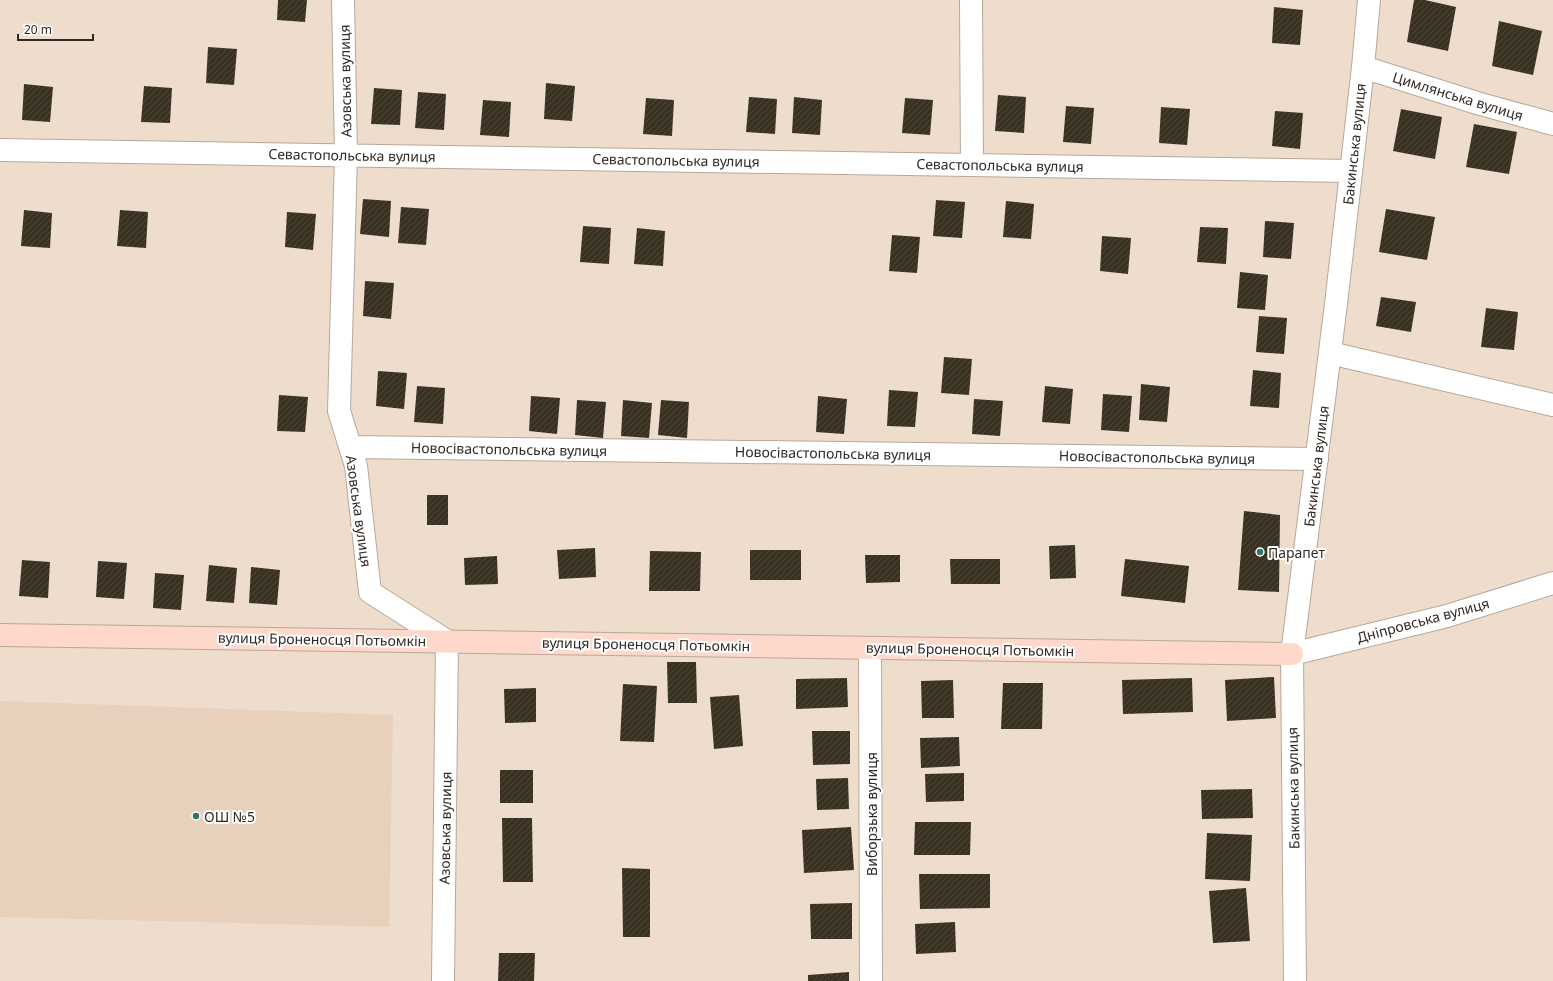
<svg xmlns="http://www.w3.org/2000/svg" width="1553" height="981" viewBox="0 0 1553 981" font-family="'Noto Sans',sans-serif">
<defs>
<pattern id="building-hatch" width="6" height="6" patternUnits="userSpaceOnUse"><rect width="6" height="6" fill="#393222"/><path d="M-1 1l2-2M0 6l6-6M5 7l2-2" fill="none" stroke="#4d4739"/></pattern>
</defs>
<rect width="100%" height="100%" fill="#eedccd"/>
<path fill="#e7d1bc" d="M0,701L393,715L389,927L0,917Z"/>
<path fill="url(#building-hatch)" d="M278,0H307L305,22L277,20Z
M1414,0H1425L1456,7L1448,51L1407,42Z
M1274,7L1303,10L1300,45L1272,43Z
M1499,21L1542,31L1533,75L1492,66Z
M208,47L237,49L234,85L206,83Z
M546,83L575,86L572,121L544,119Z
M24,84L53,87L50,122L22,120Z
M144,86L172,88L170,123L141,122Z
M374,88L402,90L400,125L371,124Z
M418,92L446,94L444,130L415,128Z
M998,95L1026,97L1024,133L995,131Z
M749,97L777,99L775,134L746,132Z
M794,97L822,100L820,135L792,133Z
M646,98L674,100L672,136L643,134Z
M905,98L933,100L930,135L902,133Z
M483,100L511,102L509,137L480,135Z
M1066,106L1094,108L1091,144L1063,142Z
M1161,107L1190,109L1187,145L1159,143Z
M1401,109L1442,117L1435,159L1393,151Z
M1275,111L1303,113L1300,149L1272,146Z
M1474,124L1517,132L1509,174L1466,167Z
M363,199L391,201L389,237L360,234Z
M936,200L965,202L962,238L933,236Z
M1006,201L1034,204L1031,239L1003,237Z
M401,207L429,209L426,245L398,243Z
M1386,209L1435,217L1427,260L1379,252Z
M24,210L52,213L50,248L21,246Z
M120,210L148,212L146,248L117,246Z
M287,212L316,214L313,250L285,247Z
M1265,221L1294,223L1291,259L1263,257Z
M583,226L611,228L609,264L580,262Z
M1200,227L1228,228L1226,264L1197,262Z
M637,228L665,231L663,266L634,264Z
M892,235L920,237L917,273L889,271Z
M1102,236L1131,238L1128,274L1100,271Z
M1240,272L1268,275L1265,310L1237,308Z
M365,281L394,283L391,319L363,316Z
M1381,297L1416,302L1411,332L1376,326Z
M1486,308L1518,312L1514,350L1481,347Z
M1259,316L1287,318L1284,354L1256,352Z
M944,357L972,359L969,395L941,393Z
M1253,370L1281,373L1279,408L1250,406Z
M378,371L407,373L404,409L376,406Z
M1141,384L1170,387L1167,422L1139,420Z
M417,386L445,388L443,424L414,422Z
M1045,386L1073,389L1070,424L1042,422Z
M889,390L918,392L915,427L887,426Z
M1103,394L1132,396L1129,432L1101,430Z
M279,395L308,397L305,432L277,431Z
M531,396L560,398L557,434L529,431Z
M818,396L847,399L844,434L816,432Z
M974,399L1003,401L1000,436L972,434Z
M577,400L606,402L603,438L575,435Z
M623,400L652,403L649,438L621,436Z
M661,400L689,402L687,438L658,435Z
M427,495H448V525H427Z
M1244,511L1280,515L1279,592L1238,590Z
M1075,545L1076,578L1050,579L1049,546Z
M595,548L596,577L559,579L557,550Z
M750,550H801V580H750Z
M650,551L701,552L700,591H649Z
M865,555H900V582L866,583Z
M497,556L498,584L465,585L464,558Z
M950,559H1000V584H951Z
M1125,559L1189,566L1185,603L1121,596Z
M22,560L50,562L48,598L19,596Z
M98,561L127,563L124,599L96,597Z
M209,565L237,568L234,603L206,601Z
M251,567L280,570L277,605L249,603Z
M155,573L184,575L181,610L153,608Z
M667,662H696L697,703H668Z
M1274,677L1276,718L1227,721L1225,680Z
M847,678L848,707L796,709V679Z
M1192,678L1193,712L1123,714L1122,680Z
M953,680L954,718H922L921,681Z
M1003,683H1043L1042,729H1001Z
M623,684L657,686L654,742L620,741Z
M536,688V722L505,723L504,689Z
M739,695L743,746L714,749L710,697Z
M812,731H850V764L813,765Z
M959,737L960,766L921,768L920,738Z
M500,770H533V803H500Z
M964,773V801L926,802L925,774Z
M848,778L849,809L817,810L816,779Z
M1252,789L1253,818L1202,819L1201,790Z
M502,818H532L533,882H503Z
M915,822H971L970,855H914Z
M851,827L854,870L804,873L802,830Z
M1207,833L1252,835L1250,881L1205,879Z
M622,868L650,869V937H623Z
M919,874H990V908L920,909Z
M1246,888L1250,941L1213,943L1209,891Z
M852,903V939H811L810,904Z
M955,922L956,952L916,954L915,924Z
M499,953H535L534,981H498Z
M849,972V981H808V975Z"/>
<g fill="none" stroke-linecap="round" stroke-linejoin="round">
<defs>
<path id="street" d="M343,0L346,155L339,411L356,466L370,592L447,641L443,981
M971,0L972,165
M1363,67L1477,103L1553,124
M0,150L1351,171
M1330,353L1553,405
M350,447L1317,459
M870,648L871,981
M1292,654L1447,616L1553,583
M1295,981L1292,654L1336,304L1363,67L1369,0"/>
<path id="secondary" d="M0,635L1292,654"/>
</defs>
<use href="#street" stroke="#b9a899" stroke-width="24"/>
<use href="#secondary" stroke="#b9a899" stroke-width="24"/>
<use href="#street" stroke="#fff" stroke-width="22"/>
<use href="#secondary" stroke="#fed8ca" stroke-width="22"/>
</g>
<g fill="#2e756c" stroke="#fff" stroke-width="1.5">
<circle cx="1260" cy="552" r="4"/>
<circle cx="196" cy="816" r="4"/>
</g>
<g text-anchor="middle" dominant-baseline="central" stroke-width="4" stroke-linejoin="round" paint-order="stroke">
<g font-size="14" fill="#312a24" stroke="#fff">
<text transform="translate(345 81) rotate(-91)">Азовська вулиця</text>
<text transform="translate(1458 96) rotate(17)">Цимлянська вулиця</text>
<text transform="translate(1354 144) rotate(-84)">Бакинська вулиця</text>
<text transform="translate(352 155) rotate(1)">Севастопольська вулиця</text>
<text transform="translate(676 160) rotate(1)">Севастопольська вулиця</text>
<text transform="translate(1000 165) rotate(1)">Севастопольська вулиця</text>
<text transform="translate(509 449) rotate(1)">Новосівастопольська вулиця</text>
<text transform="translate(833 453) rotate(1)">Новосівастопольська вулиця</text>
<text transform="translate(1157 457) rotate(1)">Новосівастопольська вулиця</text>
<text transform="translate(1316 466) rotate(-83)">Бакинська вулиця</text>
<text transform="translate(359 511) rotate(82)">Азовська вулиця</text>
<text transform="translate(1423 620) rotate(-15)">Дніпровська вулиця</text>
<text transform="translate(322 639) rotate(1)">вулиця Броненосця Потьомкін</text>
<text transform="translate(646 644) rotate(1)">вулиця Броненосця Потьомкін</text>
<text transform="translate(970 649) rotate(1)">вулиця Броненосця Потьомкін</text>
<text transform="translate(1293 788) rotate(-91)">Бакинська вулиця</text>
<text transform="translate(871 814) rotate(-90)">Виборзька вулиця</text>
<text transform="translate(445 828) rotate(-89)">Азовська вулиця</text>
</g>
<g font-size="14" fill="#312a24" stroke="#fff" text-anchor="start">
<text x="1268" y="552">Парапет</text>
<text x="204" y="816">ОШ №5</text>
</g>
</g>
<path d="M18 34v6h75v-6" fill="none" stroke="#312a24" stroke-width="2"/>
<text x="24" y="34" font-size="12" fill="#312a24" stroke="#ffffff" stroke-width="3" paint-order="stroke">20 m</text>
</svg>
